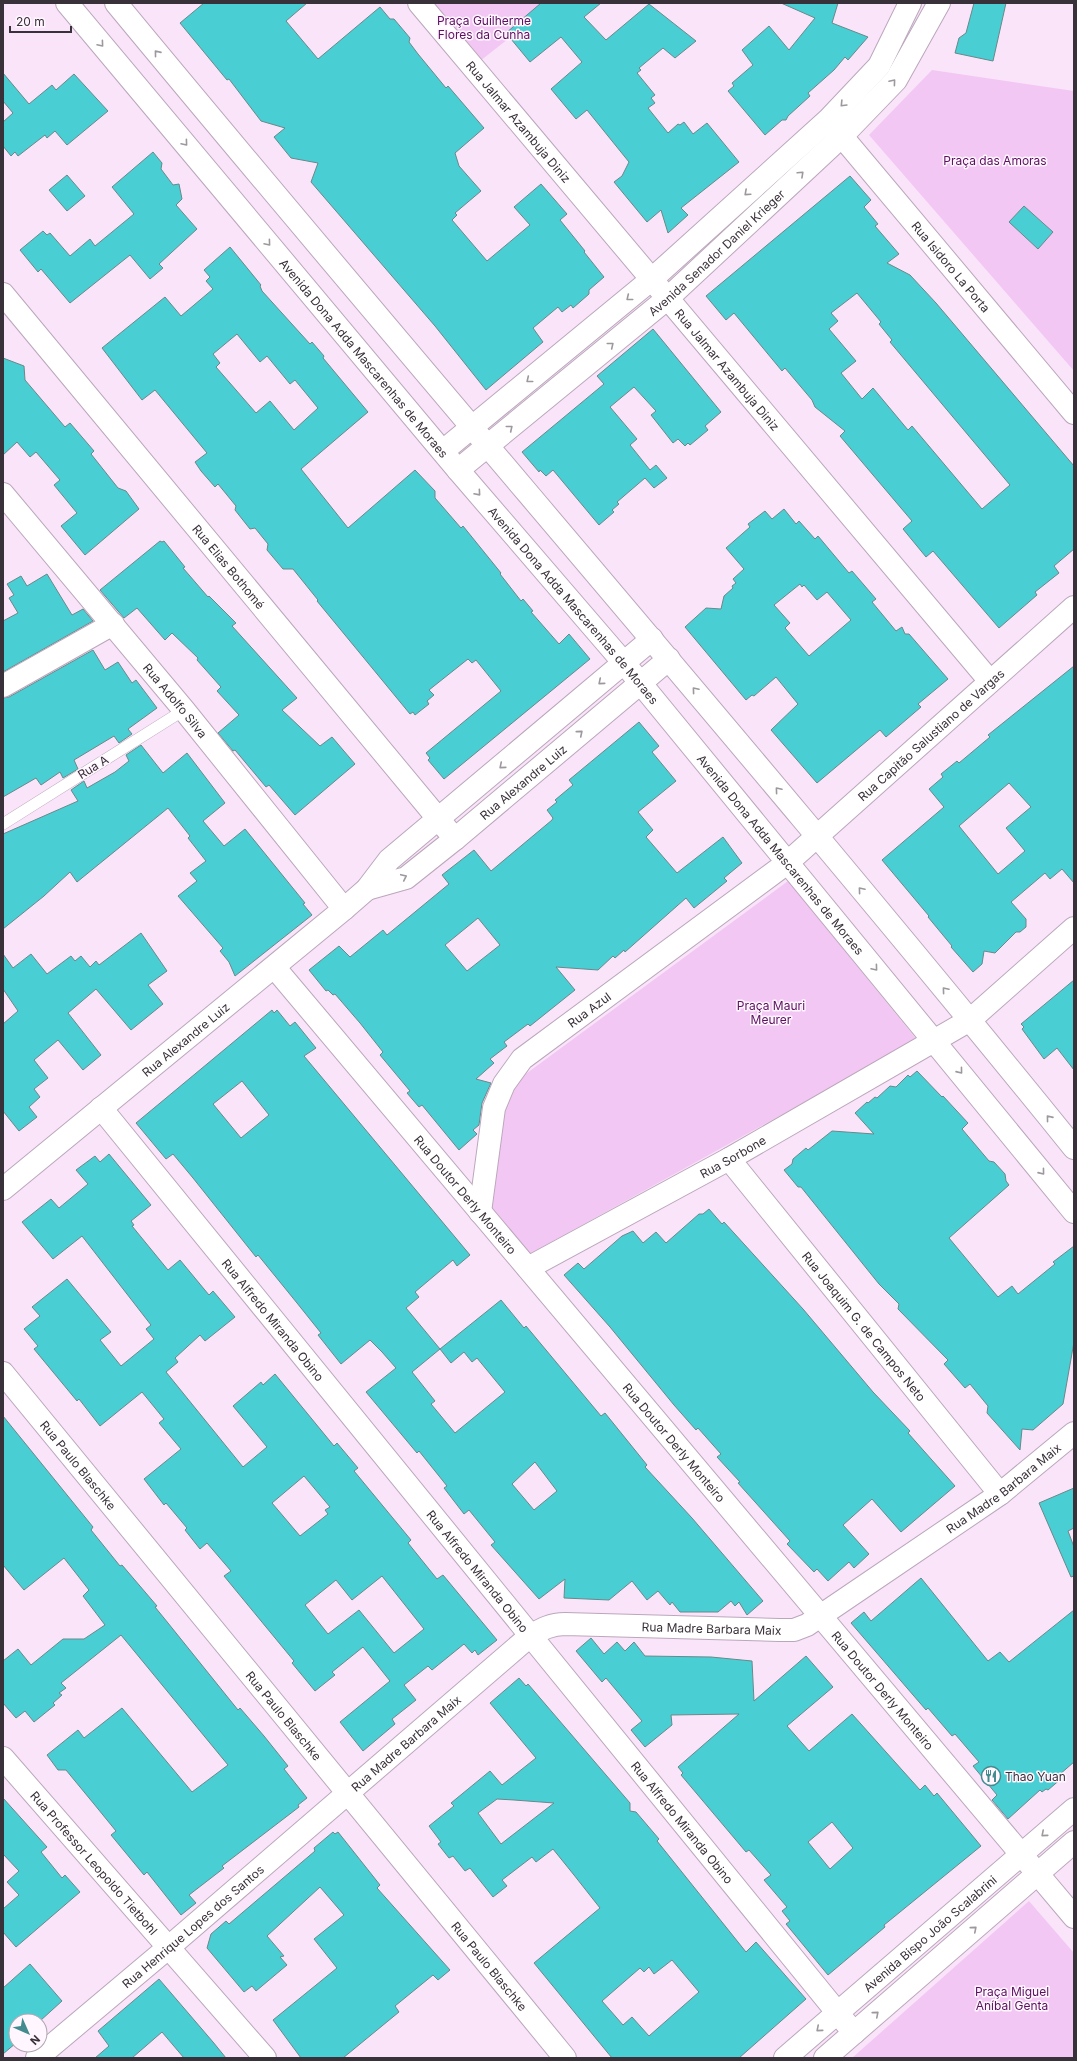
<svg xmlns="http://www.w3.org/2000/svg" width="1077" height="2061" viewBox="0 0 1077 2061" font-family="Inter,sans-serif">
<rect width="100%" height="100%" fill="#fae4fa"/>
<path fill="#f3c7f4" d="M431,3H554L480,61Z
M932,70L1074,91V371L869,135Z
M788,881L917,1040L524,1257L486,1212L508,1087Z
M1029,1901L1074,1953V2058H852Z"/>
<path fill="#49ced3" stroke="#68898a" fill-rule="evenodd" d="M204,3H307L286,21L318,59L380,7L390,19H394L410,38L409,42L418,54L446,88L448,86L484,128L455,153L459,166L481,191L455,213L457,215L452,220L487,261L530,225L514,207L541,184L567,214L560,220L585,251L584,252L604,277L589,290V294L573,308L571,305L562,312L558,307L533,328L543,342L486,390L435,326L311,182L318,163L291,158L274,137L285,128L261,121L229,79L227,80L180,23Z
M541,3H601L584,17L606,40L649,4L696,41L675,58L663,48L639,68L641,70L637,73L655,95L651,98L655,103L648,108L668,133L678,124L680,125L684,122L693,134L707,123L739,162L681,208L688,215L668,233L661,210L647,222L614,182L622,176L629,162L587,110L576,119L551,89L582,62L561,37L530,62L506,33Z
M781,3H838L832,23L868,37L848,60L845,57L834,70L808,93L810,96L788,116L786,120H782L765,135L728,91L734,86L732,83L753,65L742,50L769,26L789,50L815,18Z
M974,3H1006L993,61L955,53L959,38L966,33Z
M3,73L29,104L52,85L56,90L74,74L108,111L67,145L55,131L47,138L45,135L18,156L15,152L11,156L3,146V122L13,113L3,101Z
M153,152L162,163L161,169L173,185L179,184L182,199L176,205L197,229L159,264L163,268L150,279L130,255L70,303L41,269L38,272L20,250L43,231L47,235L50,233L70,256L90,239L95,246L134,214L112,187Z
M67,175L85,196L67,211L49,190Z
M850,176L871,200L864,207L878,224L875,226L899,254L887,263L910,275L936,303L1074,466V549L1054,566L1059,573L1035,592L1037,595L999,628L933,551L926,557L903,529L912,521L840,436L845,431L815,407L812,400L785,368L782,371L734,313L726,320L706,296ZM857,293L881,322L879,324L892,340L890,342L1010,485L982,509L912,426L908,430L873,388L862,399L841,373L856,361L829,329L838,321L831,313Z
M1024,206L1053,232L1038,249L1009,222Z
M230,247L261,285L260,286L262,291L310,344L312,342L324,356L323,358L368,412L301,469L348,528L415,470L435,491V498L461,528L463,526L501,573L500,574L521,601L523,599L533,611L531,612L559,644L569,634L590,659L444,779L428,760L430,758L426,753L501,691L476,660L472,663L468,659L429,690L434,695L427,701L429,704L415,715L413,712L410,714L317,601L318,600L293,569H283L267,550L268,544L255,528L250,529L235,510L236,506L218,484L215,487L201,471L195,462L207,453L155,390L142,400L102,348L165,297L181,316L213,289L206,281L210,277L204,270ZM237,334L260,362L267,356L290,384L295,380L318,408L294,430L270,401L256,413L216,367L220,363L213,354Z
M653,329L721,412L705,426L708,430L690,445L688,443L685,446L678,439L673,443L651,415L656,411L634,387L610,407L637,439L630,445L650,470L656,465L667,478L654,488L645,478L617,502L619,504L612,510L614,512L599,525L553,470L546,476L540,470L539,472L522,452L604,384L597,376Z
M3,358L24,366L25,380L65,427L70,423L94,451L91,454L118,488L126,491L139,509L85,555L61,526L77,513L54,485L60,480L36,452L30,457L17,442L3,455Z
M784,509L796,524L799,521L815,539L818,536L849,573L852,571L876,599L872,602L896,631L902,627L905,634H909L948,679L918,704L921,707L886,737L880,730L817,783L771,730L798,704L776,677L754,696L752,695L746,700L685,627L706,608L721,609L724,596L733,588L732,586L736,583L733,579L744,569L726,548L750,527L748,524L765,511L772,519ZM800,584L802,587L804,585L817,600L827,592L851,620L809,656L785,628L790,623L774,605Z
M160,541L162,542L164,541L185,567L183,568L208,597L209,596L236,623L232,626L297,698L282,710L320,746L332,737L355,764L295,815L269,785L266,787L235,750L233,751L218,733L239,715L217,691L221,687L197,660L198,658L172,633L165,640L137,608L124,618L100,590Z
M47,574L72,615L83,609L93,621L3,672V621L18,613L9,598L14,595L7,584L21,576L27,586Z
M93,650L105,670L118,662L132,683L136,680L157,708L128,729L132,734L119,743L114,736L74,760L78,769L63,778L60,772L41,785L36,778L3,797V698L9,697Z
M1074,666V883L1062,869L1050,879L1045,873L1011,902L1026,919V927L1020,932H1016L995,953L984,951L982,964L973,972L951,947L952,946L928,917L929,916L882,860L944,807L929,789L943,777L941,774L957,761L959,763L990,737L988,735ZM1009,783L1031,807L1006,828L1025,851L998,874L959,826Z
M639,722L659,746L652,752L676,781L638,812L653,830L646,837L677,873L723,837L742,863L724,878L727,881L694,908L686,898L625,952L624,950L615,958L613,956L598,970L556,967L575,990L530,1026L528,1024L504,1042L507,1046L490,1059L494,1063L476,1079L491,1083L482,1103L479,1125L473,1130L477,1134L459,1150L422,1105L419,1107L407,1093L410,1091L380,1055L383,1052L360,1023L335,994L333,995L328,990L326,991L309,970L339,946L350,957L383,930L387,935L449,884L442,875L474,850L491,871L552,820L553,818L547,810L557,802L555,800L573,785L569,780ZM478,918L500,945L467,971L445,945Z
M141,745L163,773L187,753L225,803L203,821L224,846L245,829L305,903L303,904L312,915L235,976L229,962L220,951L223,948L178,896L197,881L190,873L206,861L188,838L190,836L168,808L77,882L70,872L44,896L3,929V834L78,801L71,790L84,781L87,788L115,772L129,761L126,755Z
M141,933L167,971L148,985L163,1004L131,1030L96,989L68,1013L101,1055L83,1070L58,1040L34,1060L48,1078L34,1089L40,1097L29,1107L37,1117L19,1131L3,1111V1024L18,1011L3,989V954L13,968L31,954L47,974L71,956L75,961L81,956L90,967L96,961L99,965Z
M1074,980V1070L1057,1048L1044,1059L1022,1029L1024,1027L1021,1024Z
M272,1010L274,1013L277,1010L290,1026L295,1022L316,1048L304,1056L470,1255L457,1266L453,1260L415,1292L419,1297L406,1308L440,1349L501,1300L524,1328L526,1326L601,1416L605,1413L647,1465L645,1467L692,1518L763,1601L747,1615L739,1602L735,1606L731,1601L718,1612H680L672,1602L670,1605L658,1591L647,1600L632,1581L609,1600L564,1598L565,1579L539,1599L491,1545L495,1542L469,1510L464,1514L444,1488L447,1486L419,1451L417,1453L366,1392L396,1368L382,1352L370,1340L341,1364L318,1335L321,1333L297,1303L258,1255L256,1257L193,1178L173,1154L166,1159L136,1123ZM242,1081L269,1115L241,1138L213,1104ZM440,1349L451,1363L464,1352L472,1362L477,1358L505,1392L455,1433L431,1404L435,1401L412,1372ZM535,1462L557,1491L534,1510L512,1484Z
M917,1071L942,1097L943,1096L968,1123L962,1129L989,1161L994,1162L1005,1174L1006,1181L1009,1185L949,1238L998,1297L1012,1286L1018,1294L1055,1264L1053,1262L1074,1246V1342L1063,1404L1033,1430L1022,1429L1020,1450L987,1413L988,1406L970,1384L965,1388L944,1364L948,1360L898,1309L899,1304L879,1284L801,1187H798L784,1170L792,1164L793,1159L806,1148L808,1150L832,1131L874,1134L855,1113L867,1102L868,1103L875,1097L877,1098L890,1086L896,1087L908,1075L910,1077Z
M109,1154L151,1205L131,1221L134,1225L132,1226L168,1270L180,1260L209,1295L213,1291L235,1317L205,1341L200,1335L175,1358L178,1362L166,1372L243,1467L267,1447L233,1406L261,1382L263,1385L275,1374L334,1446L337,1443L358,1468L354,1471L411,1540L408,1543L437,1579L443,1575L497,1640L478,1655L475,1650L472,1653L464,1644L432,1670L428,1666L404,1685L416,1700L392,1719L395,1724L363,1751L340,1722L390,1681L363,1647L332,1672L335,1675L315,1691L292,1663L294,1661L224,1576L231,1571L207,1543L200,1549L185,1530L187,1528L166,1503L164,1505L144,1479L181,1449L159,1423L164,1419L142,1392L100,1426L79,1399L77,1401L34,1349L38,1346L24,1329L40,1316L32,1307L67,1279L111,1332L100,1340L121,1366L154,1339L146,1329L151,1325L82,1236L53,1259L22,1222L51,1199L59,1208L88,1184L76,1170L95,1156L100,1162ZM304,1476L330,1507L325,1510L328,1514L300,1536L272,1503ZM382,1576L424,1629L394,1653L359,1610L328,1634L305,1605L336,1580L352,1600Z
M709,1209L722,1224L724,1222L803,1309L873,1392L910,1431L908,1433L955,1486L901,1532L872,1499L843,1525L869,1554L854,1568L849,1562L828,1581L817,1569L814,1572L787,1544L790,1541L738,1483L740,1482L717,1457L721,1454L698,1428L696,1430L674,1405L610,1327L564,1275L578,1263L584,1269L622,1236L633,1231L643,1243L656,1232L666,1243L699,1214H703Z
M3,1416L93,1527L91,1530L120,1566L122,1565L157,1606L155,1607L168,1623L238,1710L240,1708L264,1736L288,1766L284,1769L307,1798L298,1805L299,1807L222,1866L224,1868L189,1895L196,1903L181,1915L147,1872L144,1875L111,1835L116,1831L94,1804L66,1770H58L47,1755L78,1730L84,1738L122,1708L192,1792L228,1765L121,1635L61,1683L66,1688L59,1693L62,1695L53,1703L55,1705L34,1722L25,1711L16,1718L3,1703V1661L18,1649L31,1665L63,1639H84L105,1625L83,1596L89,1590L64,1558L24,1590L3,1565Z
M1074,1488V1528L1068,1531L1074,1547V1576L1071,1577L1039,1503Z
M921,1578L988,1661L1000,1652L1009,1662L1074,1610V1762L1059,1775L1062,1778L1048,1790L1046,1789L1042,1792L1040,1790L1008,1819L992,1800L997,1795L973,1766L979,1762L955,1734L952,1736L928,1708L926,1710L851,1623L864,1612L871,1621Z
M591,1638L604,1654L617,1642L625,1651L634,1642L645,1656L711,1657L752,1661L754,1701L806,1656L833,1687L787,1726L809,1751L852,1714L920,1790L925,1785L934,1796L937,1793L981,1846L889,1921L884,1925L885,1927L828,1975L786,1924L790,1921L782,1911L787,1907L764,1880L771,1875L749,1850L746,1852L681,1775L683,1773L678,1767L739,1714L671,1715L672,1725L645,1747L631,1730L642,1721L606,1678L602,1682L576,1651ZM832,1822L853,1848L830,1869L808,1842Z
M519,1678L526,1686L528,1684L630,1803V1811L636,1812L659,1839L657,1841L746,1952L756,1942L806,1999L739,2058H612L534,1963L600,1908L574,1875L553,1849L536,1862L532,1857L502,1880L507,1886L493,1897L470,1868L465,1871L453,1856L449,1858L438,1844L441,1842L429,1826L454,1806L451,1803L490,1771L502,1785L536,1758L490,1703ZM497,1799L514,1800L554,1803L501,1844L478,1813ZM672,1960L699,1992L649,2036L632,2017L623,2025L602,2001L640,1968L644,1972L649,1967L654,1974Z
M3,1798L47,1847L41,1852L62,1878L65,1875L80,1892L16,1947L3,1932V1909L19,1895L7,1882L19,1871L3,1854Z
M333,1832L335,1834L338,1832L380,1885L377,1888L450,1970L438,1980L433,1975L395,2006L399,2012L343,2058H301L273,2020L337,1968L314,1939L344,1915L320,1887L267,1936L284,1956L280,1957L287,1965L256,1991L252,1986L244,1992L207,1948L211,1934L226,1921L229,1924L315,1851L314,1848Z
M30,1964L62,2001L40,2021H16V2043L3,2054V1988Z
M159,1979L213,2042L226,2058H184L162,2032L132,2058H95L109,2046L98,2031Z"/>
<g fill="none" stroke-linecap="round" stroke-linejoin="round">
<defs>
<path id="service" d="M3,824L184,710"/>
<g id="minor">
<path id="s1" d="M419,3L989,680"/>
<path id="s2" d="M829,121L1074,413"/>
<path id="s3" d="M3,294L455,839"/>
<path id="s4" d="M3,494L184,710L344,909"/>
<path d="M3,686L113,624"/>
<path id="s5" d="M275,968L1074,1917"/>
<path id="s6" d="M101,1108L854,2033"/>
<path id="s7" d="M729,1159L1000,1494"/>
<path id="s8" d="M480,1212L494,1108L504,1084L522,1059L787,863L1074,607"/>
<path id="s9" d="M528,1268L729,1159L970,1020L1074,928"/>
<path id="s10" d="M3,1373L565,2058"/>
<path id="s11" d="M3,1758L265,2058"/>
<path id="s12" d="M37,2058L169,1947L530,1636C542,1629 551,1624 565,1624L779,1630H794L807,1625L1000,1494L1074,1433"/>
</g>
<g id="tertiary">
<path d="M443,451L652,279L828,120L879,66L910,3"/>
<path id="s13" d="M458,470L668,298L842,136L896,80L939,3"/>
<path id="s14" d="M367,889L406,878L455,839L669,659"/>
<path id="s15" d="M3,1189L344,909L367,889L389,860L652,639"/>
<path id="s16" d="M785,2058L1074,1809"/>
<path d="M825,2058L1074,1842"/>
</g>
<g id="secondary">
<path id="s17" d="M67,3L458,470L624,663L1074,1212"/>
<path d="M116,3C433,387 761,761 1074,1148"/>
</g>
</defs>
<use href="#service" stroke="#bba7bb" stroke-width="12"/>
<use href="#minor" stroke="#bba7bb" stroke-width="24"/>
<use href="#tertiary" stroke="#bba7bb" stroke-width="24"/>
<use href="#secondary" stroke="#bba7bb" stroke-width="24"/>
<use href="#service" stroke="#fff" stroke-width="11"/>
<use href="#minor" stroke="#fff" stroke-width="22"/>
<use href="#tertiary" stroke="#fff" stroke-width="22"/>
<use href="#secondary" stroke="#fff" stroke-width="22"/>
</g>
<defs><path id="oneway-chevron" d="M-2-3.5L2.5 0L-2 3.5" fill="none" stroke-width="1.6" stroke-linecap="round" stroke-linejoin="round"/></defs>
<g stroke="#9c989c">
<use href="#oneway-chevron" transform="translate(101 44) rotate(50)"/>
<use href="#oneway-chevron" transform="translate(157 53) rotate(-129)"/>
<use href="#oneway-chevron" transform="translate(893 82) rotate(-50)"/>
<use href="#oneway-chevron" transform="translate(843 104) rotate(134)"/>
<use href="#oneway-chevron" transform="translate(185 143) rotate(50)"/>
<use href="#oneway-chevron" transform="translate(801 174) rotate(-43)"/>
<use href="#oneway-chevron" transform="translate(747 193) rotate(138)"/>
<use href="#oneway-chevron" transform="translate(268 243) rotate(50)"/>
<use href="#oneway-chevron" transform="translate(629 298) rotate(141)"/>
<use href="#oneway-chevron" transform="translate(611 345) rotate(-39)"/>
<use href="#oneway-chevron" transform="translate(529 380) rotate(141)"/>
<use href="#oneway-chevron" transform="translate(510 428) rotate(-39)"/>
<use href="#oneway-chevron" transform="translate(478 493) rotate(49)"/>
<use href="#oneway-chevron" transform="translate(601 682) rotate(140)"/>
<use href="#oneway-chevron" transform="translate(695 690) rotate(-130)"/>
<use href="#oneway-chevron" transform="translate(580 733) rotate(-40)"/>
<use href="#oneway-chevron" transform="translate(502 766) rotate(140)"/>
<use href="#oneway-chevron" transform="translate(778 790) rotate(-130)"/>
<use href="#oneway-chevron" transform="translate(404 877) rotate(-25)"/>
<use href="#oneway-chevron" transform="translate(861 890) rotate(-130)"/>
<use href="#oneway-chevron" transform="translate(875 968) rotate(50)"/>
<use href="#oneway-chevron" transform="translate(945 990) rotate(-130)"/>
<use href="#oneway-chevron" transform="translate(960 1071) rotate(51)"/>
<use href="#oneway-chevron" transform="translate(1049 1118) rotate(-129)"/>
<use href="#oneway-chevron" transform="translate(1042 1172) rotate(51)"/>
<use href="#oneway-chevron" transform="translate(1044 1834) rotate(139)"/>
<use href="#oneway-chevron" transform="translate(974 1929) rotate(-41)"/>
<use href="#oneway-chevron" transform="translate(876 2014) rotate(-41)"/>
<use href="#oneway-chevron" transform="translate(819 2029) rotate(139)"/>
</g>
<defs>
<symbol id="restaurant-ring" viewBox="-11 -11 22 22"><circle r="9.5" fill="#fff6ff" stroke="#438b8e" stroke-width="1.5"/><path d="M-5-6h1v4h1v-4h1v4h1v-4h1v5L-1.5 .5V6h-2V.5L-5-1ZM5-6V6H3V1.5H1.5Q1.5-4 5-6Z" fill="#438b8e"/></symbol>
</defs>
<g fill-rule="evenodd">
<use href="#restaurant-ring" x="980" y="1765" width="22" height="22"/>
</g>
<g text-anchor="middle" dominant-baseline="central" stroke-width="3" stroke-linejoin="round" paint-order="stroke">
<g font-size="12" fill="#5b0f5f" stroke="#fff6ff">
<text x="484" y="20">Praça Guilherme<tspan x="484" dy="14">Flores da Cunha</tspan></text>
<text x="995" y="160">Praça das Amoras</text>
<text x="771" y="1005">Praça Mauri<tspan x="771" dy="14">Meurer</tspan></text>
<text x="1012" y="1991">Praça Miguel<tspan x="1012" dy="14">Aníbal Genta</tspan></text>
</g>
<g font-size="12" fill="#393139" stroke="#fff6ff">
<text stroke="none"><textPath href="#s1" startOffset="155">Rua Jalmar Azambuja Diniz</textPath></text>
<text stroke="none"><textPath href="#s13" startOffset="338">Avenida Senador Daniel Krieger</textPath></text>
<text stroke="none"><textPath href="#s2" startOffset="190">Rua Isidoro La Porta</textPath></text>
<text stroke="none"><textPath href="#s17" startOffset="463">Avenida Dona Adda Mascarenhas de Moraes</textPath></text>
<text stroke="none"><textPath href="#s1" startOffset="479">Rua Jalmar Azambuja Diniz</textPath></text>
<text stroke="none"><textPath href="#s3" startOffset="354">Rua Elias Bothomé</textPath></text>
<text stroke="none"><textPath href="#s17" startOffset="787">Avenida Dona Adda Mascarenhas de Moraes</textPath></text>
<text stroke="none"><textPath href="#s4" startOffset="269">Rua Adolfo Silva</textPath></text>
<text stroke="none"><textPath href="#s8" startOffset="684">Rua Capitão Salustiano de Vargas</textPath></text>
<text transform="translate(93 767) rotate(-32)">Rua A</text>
<text stroke="none"><textPath href="#s14" startOffset="192">Rua Alexandre Luiz</textPath></text>
<text stroke="none"><textPath href="#s17" startOffset="1111">Avenida Dona Adda Mascarenhas de Moraes</textPath></text>
<text stroke="none"><textPath href="#s8" startOffset="245">Rua Azul</textPath></text>
<text stroke="none"><textPath href="#s15" startOffset="236">Rua Alexandre Luiz</textPath></text>
<text stroke="none"><textPath href="#s9" startOffset="233">Rua Sorbone</textPath></text>
<text stroke="none"><textPath href="#s5" startOffset="296">Rua Doutor Derly Monteiro</textPath></text>
<text stroke="none"><textPath href="#s6" startOffset="273">Rua Alfredo Miranda Obino</textPath></text>
<text stroke="none"><textPath href="#s7" startOffset="215">Rua Joaquim G. de Campos Neto</textPath></text>
<text stroke="none"><textPath href="#s5" startOffset="620">Rua Doutor Derly Monteiro</textPath></text>
<text stroke="none"><textPath href="#s10" startOffset="119">Rua Paulo Blaschke</textPath></text>
<text stroke="none"><textPath href="#s12" startOffset="1169">Rua Madre Barbara Maix</textPath></text>
<text stroke="none"><textPath href="#s6" startOffset="597">Rua Alfredo Miranda Obino</textPath></text>
<text stroke="none"><textPath href="#s12" startOffset="833">Rua Madre Barbara Maix</textPath></text>
<text stroke="none"><textPath href="#s5" startOffset="944">Rua Doutor Derly Monteiro</textPath></text>
<text stroke="none"><textPath href="#s10" startOffset="443">Rua Paulo Blaschke</textPath></text>
<text stroke="none"><textPath href="#s12" startOffset="485">Rua Madre Barbara Maix</textPath></text>
<text stroke="none"><textPath href="#s6" startOffset="921">Rua Alfredo Miranda Obino</textPath></text>
<text stroke="none"><textPath href="#s11" startOffset="139">Rua Professor Leopoldo Tietbohl</textPath></text>
<text stroke="none"><textPath href="#s12" startOffset="204">Rua Henrique Lopes dos Santos</textPath></text>
<text stroke="none"><textPath href="#s16" startOffset="191">Avenida Bispo João Scalabrini</textPath></text>
<text stroke="none"><textPath href="#s10" startOffset="767">Rua Paulo Blaschke</textPath></text>
</g>
<g font-size="12" fill="#393139" stroke="#fff6ff" text-anchor="start">
<text x="1005" y="1776">Thao Yuan</text>
</g>
</g>
<rect width="1077" height="2061" fill="none" stroke="#393139" stroke-width="8"/>
<g transform="translate(28 2033) rotate(135)"><circle r="19" fill="#fff6ff" stroke="#b0a7b0"/>
<path d="M0-3L7 15L0 10L-7 15Z" fill="#438b8e"/>
<text y="-6" font-size="11" font-weight="bold" text-anchor="middle" fill="#393139">N</text>
</g>
<path d="M10 26v6h61v-6" fill="none" stroke="#393139" stroke-width="2"/>
<text x="16" y="26" font-size="12" fill="#393139" stroke="#fff6ff" stroke-width="3" paint-order="stroke">20 m</text>
</svg>
